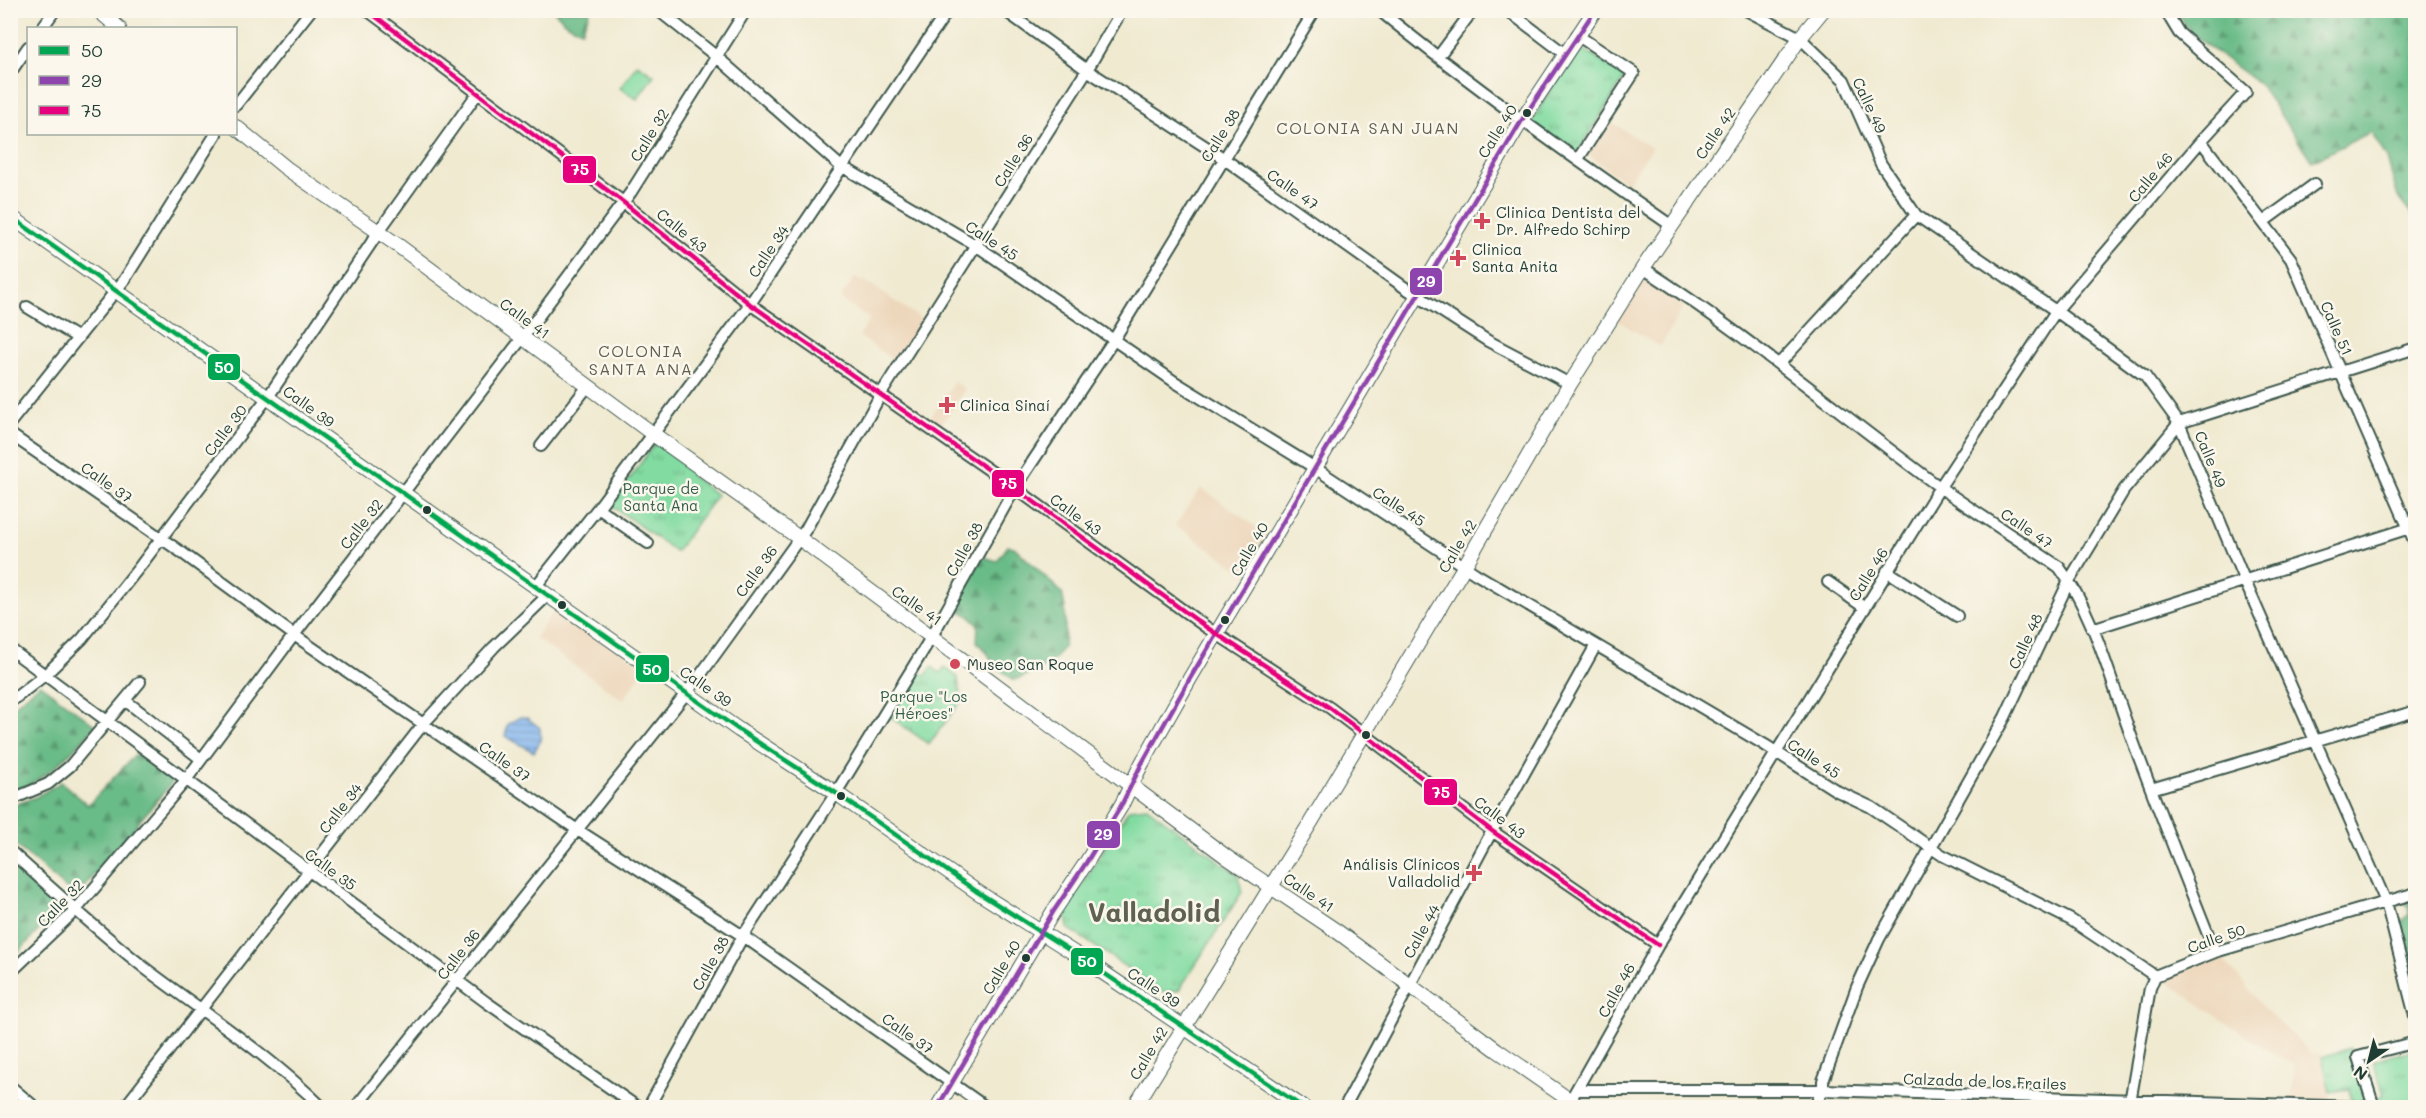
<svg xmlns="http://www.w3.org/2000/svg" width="2426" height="1118" viewBox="0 0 2426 1118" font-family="Mali,sans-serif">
<defs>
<pattern id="grass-tufts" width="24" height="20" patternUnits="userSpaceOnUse" patternTransform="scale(1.5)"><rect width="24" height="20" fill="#82dba1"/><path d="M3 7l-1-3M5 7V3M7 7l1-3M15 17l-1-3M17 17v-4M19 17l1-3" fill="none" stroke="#6ab384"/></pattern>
<pattern id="forest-firs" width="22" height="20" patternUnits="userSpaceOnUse" patternTransform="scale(1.5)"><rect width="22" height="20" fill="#69bb87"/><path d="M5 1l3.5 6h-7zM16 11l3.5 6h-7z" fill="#56996f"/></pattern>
<pattern id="water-rules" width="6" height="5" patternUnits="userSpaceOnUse" patternTransform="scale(1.5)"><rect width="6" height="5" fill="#81b3ed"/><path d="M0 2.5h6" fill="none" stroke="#6993c1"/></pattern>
</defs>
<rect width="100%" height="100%" fill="#fbf7ec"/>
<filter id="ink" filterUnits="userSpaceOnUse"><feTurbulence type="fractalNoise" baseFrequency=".0167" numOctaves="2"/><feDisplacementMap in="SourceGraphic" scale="12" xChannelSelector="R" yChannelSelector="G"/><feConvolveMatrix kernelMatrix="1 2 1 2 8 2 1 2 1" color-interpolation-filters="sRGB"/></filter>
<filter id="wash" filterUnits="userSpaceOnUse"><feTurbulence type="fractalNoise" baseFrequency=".008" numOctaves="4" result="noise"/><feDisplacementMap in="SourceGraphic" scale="24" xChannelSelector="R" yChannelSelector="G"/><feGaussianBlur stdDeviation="1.35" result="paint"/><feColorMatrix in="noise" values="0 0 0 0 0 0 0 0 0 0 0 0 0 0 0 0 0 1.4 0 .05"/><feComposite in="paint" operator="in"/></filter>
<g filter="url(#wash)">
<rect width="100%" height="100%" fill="#f0ead1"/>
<path fill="#edd7bb" d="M1605,118L1652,148L1627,184L1585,153Z
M1644,272L1687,301L1660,347L1614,318Z
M855,277L862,282L864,280L924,321L896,362L859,336L870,319L840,299Z
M954,382L965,389L940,427L929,420Z
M1201,488L1268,535L1243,572L1175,525Z
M557,606L645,668L623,700L535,638Z
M2221,956L2265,1009L2312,1054L2321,1053L2332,1101H2291L2295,1065L2262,1047L2161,978Z"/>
<path fill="url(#grass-tufts)" stroke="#508c6a" stroke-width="1.5" d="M1578,46L1625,77L1577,153L1531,122Z
M655,443L693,470L690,475L717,495L676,552L611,505Z
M932,667L940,673L945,667L958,678L961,701L929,744L886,714L915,668L925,676Z
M1147,807L1238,875L1242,892L1179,990L1163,992L1068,928L1065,912L1129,809Z
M2350,1048L2367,1102L2352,1101L2350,1089L2330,1092L2322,1057Z
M2415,1049V1102H2379L2377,1097L2384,1095L2373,1061Z"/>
<path fill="url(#forest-firs)" stroke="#447c5e" stroke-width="1.5" d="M554,11H590L582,30L567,24Z
M2175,11H2415V219L2398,198L2387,158L2371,132L2312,161L2259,84L2193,35Z
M1008,546L1014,547L1062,593L1065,607V634L1064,646L1051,663L1033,673L1014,680L994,665L988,654L977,642L978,625L970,616L953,608L983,557L997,561Z
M40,684L96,726C71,751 46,783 11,791V708Z
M143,753L174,780L76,897L11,841V806L36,797L61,782L88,805L135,755Z
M11,859L62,905L11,960Z
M2415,897V998L2394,919L2404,920L2409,915L2408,906L2401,901Z"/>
<path fill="#82dba1" stroke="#508c6a" stroke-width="1.5" d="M637,64L654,75L637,99L620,88Z"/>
<path fill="url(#water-rules)" stroke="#507890" stroke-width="1.5" d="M520,717L527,718L540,728L541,740L534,752L505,736L508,724Z"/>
</g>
<g filter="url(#ink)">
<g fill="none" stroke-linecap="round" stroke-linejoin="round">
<defs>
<path id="minor" d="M367,10L623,202L750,304L1015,488L1206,627L1330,708L1492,831L1658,945
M658,10L717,57L838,164L977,246L1175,382L1315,468L1476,574L1765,745L1837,791L1871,807L1942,855L2071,920L2155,976
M1004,10L1087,70L1223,158L1404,287L1488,341L1570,384
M1379,10C1473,87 1572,157 1672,226
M1507,10L1565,54
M1746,10L1800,38L1844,80L1881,164L1916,215L2056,311L2145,376L2179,423L2244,579L2386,902L2416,1020
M42,28L55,10
M1577,35L1634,73L1578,159
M1438,57L1473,10
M10,73L28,47
M236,105L311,10
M2201,141L2291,259L2416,545
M2263,222L2315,184
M1643,268C1742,332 1832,407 1926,477C1969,509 2015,537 2059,567C2093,611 2110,678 2129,730C2156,805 2186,878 2215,952
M27,307L78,338
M1779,364L1916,215
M10,423L125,279L216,134
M10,434L181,552L294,635L576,829L743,936L987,1108
M541,446L588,386
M598,508L648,543
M1887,571L1957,616
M1828,582L1865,608
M536,586L598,508L750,304L948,10
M2092,629L2416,526
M10,649L486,1002L639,1108
M126,701L201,759
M10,702L46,674L82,639L141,565L268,397L384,224L477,94
M2151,789L2416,711
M10,800L48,784L70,766L140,682
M10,851C55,892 99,932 146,969C207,1015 268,1054 323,1108
M10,973L75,911L186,780L294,635L523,337L631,192L746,10
M10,1086L36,1108
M1577,1090H1823L2391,1108
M2374,1107L2358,1057L2416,1042
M124,1108L424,723L494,647L548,595
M355,1108L696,681L806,529L881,394L1087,70L1122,10
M648,1108L743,936L836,793L932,636L1015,488L1113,341L1315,10
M1344,1108L1492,831L1596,645
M1566,1108L1658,945L1865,608L1940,487L2056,311L2201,141L2246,92L2179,33L2165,10
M1814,1108L1823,1090V1081L1857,987L1879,939L2005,717L2069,581L2124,490L2179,423L2416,348
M2129,1108L2150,988L2155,976L2215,952L2416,893"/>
<path id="major" d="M98,10L119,28
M236,127L286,168L396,244L653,434L799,538L1228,858L1338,932L1497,1050L1581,1108
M10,216L739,730L836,793L976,891L1074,953L1304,1108
M937,1108L1053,912L1086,863L1121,806L1141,765L1189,680L1522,120L1595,10
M1134,1108L1311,822L1464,567L1570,384L1643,268L1800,38L1823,10"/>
</defs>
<use href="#minor" stroke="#3e574c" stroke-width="14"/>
<use href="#major" stroke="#3e574c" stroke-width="16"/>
<use href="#minor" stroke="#fff" stroke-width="10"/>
<use href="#major" stroke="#fff" stroke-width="14"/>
<defs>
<path id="bus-1" d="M10,216L739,730L836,793L976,891L1074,953L1304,1108"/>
<path id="bus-2" d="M937,1108L1053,912L1086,863L1121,806L1141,765L1189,680L1522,120L1595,10"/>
<path id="bus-3" d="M367,10L623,202L750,304L1015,488L1206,627L1330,708L1492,831L1658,945"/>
</defs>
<use href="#bus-1" stroke="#fbf7ec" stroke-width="9"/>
<use href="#bus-2" stroke="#fbf7ec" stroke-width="9"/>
<use href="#bus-3" stroke="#fbf7ec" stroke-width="9"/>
<use href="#bus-1" stroke="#00a651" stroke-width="4.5"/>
<use href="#bus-2" stroke="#8e44ad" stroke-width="4.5"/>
<use href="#bus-3" stroke="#e5007d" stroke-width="4.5"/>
</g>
</g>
<g fill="#1f3d34" stroke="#fbf7ec" stroke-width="2">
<circle cx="1527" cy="113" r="5"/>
<circle cx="427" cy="510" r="5"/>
<circle cx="562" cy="605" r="5"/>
<circle cx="1225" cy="620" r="5"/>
<circle cx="1366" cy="735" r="5"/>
<circle cx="841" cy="796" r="5"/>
<circle cx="1026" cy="958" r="5"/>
</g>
<g fill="#d1495b" stroke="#fbf7ec" stroke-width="2">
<path d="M1479 212h6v6h6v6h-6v6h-6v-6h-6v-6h6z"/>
<path d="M1455 249h6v6h6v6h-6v6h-6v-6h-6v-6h6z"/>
<path d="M944 396h6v6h6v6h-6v6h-6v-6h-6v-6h6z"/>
<circle cx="955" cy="664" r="6"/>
<path d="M1471 864h6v6h6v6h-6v6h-6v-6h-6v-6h6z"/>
</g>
<g text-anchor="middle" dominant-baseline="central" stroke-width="5" stroke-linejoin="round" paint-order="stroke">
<g font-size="15" fill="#1f3d34" stroke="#fbf7ec">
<text transform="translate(1870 105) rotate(65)">Calle 49</text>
<text transform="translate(1497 131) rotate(-58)">Calle 40</text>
<text transform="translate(1715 133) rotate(-56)">Calle 42</text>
<text transform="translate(649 135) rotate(-58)">Calle 32</text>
<text transform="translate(1220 135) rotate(-58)">Calle 38</text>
<text transform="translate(1013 160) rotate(-58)">Calle 36</text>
<text transform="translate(2150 177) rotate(-50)">Calle 46</text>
<text transform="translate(1293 189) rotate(35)">Calle 47</text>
<text transform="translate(682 230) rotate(39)">Calle 43</text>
<text transform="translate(992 240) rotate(33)">Calle 45</text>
<text transform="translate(768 251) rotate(-56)">Calle 34</text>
<text transform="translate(525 318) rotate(36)">Calle 41</text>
<text transform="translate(2337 328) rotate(66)">Calle 51</text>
<text transform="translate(309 406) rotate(36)">Calle 39</text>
<text transform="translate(225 430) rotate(-53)">Calle 30</text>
<text transform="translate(2211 459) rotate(68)">Calle 49</text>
<text transform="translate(107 482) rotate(35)">Calle 37</text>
<text transform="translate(1399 506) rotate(33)">Calle 45</text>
<text transform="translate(1076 514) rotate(36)">Calle 43</text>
<text transform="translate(361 524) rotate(-52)">Calle 32</text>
<text transform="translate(2027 528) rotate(34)">Calle 47</text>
<text transform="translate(1457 546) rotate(-59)">Calle 42</text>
<text transform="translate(964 549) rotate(-61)">Calle 38</text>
<text transform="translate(1249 549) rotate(-60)">Calle 40</text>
<text transform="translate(756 571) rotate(-54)">Calle 36</text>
<text transform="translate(1868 574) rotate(-58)">Calle 46</text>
<text transform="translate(917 605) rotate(35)">Calle 41</text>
<text transform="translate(2025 641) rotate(-65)">Calle 48</text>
<text transform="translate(706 686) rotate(35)">Calle 39</text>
<text transform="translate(1814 758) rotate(33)">Calle 45</text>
<text transform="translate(505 761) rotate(35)">Calle 37</text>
<text transform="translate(340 808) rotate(-52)">Calle 34</text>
<text transform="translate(1500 817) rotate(37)">Calle 43</text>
<text transform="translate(331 869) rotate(36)">Calle 35</text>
<text transform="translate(1309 892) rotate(34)">Calle 41</text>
<text transform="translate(60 903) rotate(-46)">Calle 32</text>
<text transform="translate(1421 931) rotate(-61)">Calle 44</text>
<text transform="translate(2216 938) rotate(-19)">Calle 50</text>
<text transform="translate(458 954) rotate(-52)">Calle 36</text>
<text transform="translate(710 963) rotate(-61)">Calle 38</text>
<text transform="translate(1001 967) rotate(-60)">Calle 40</text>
<text transform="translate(1154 987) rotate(34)">Calle 39</text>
<text transform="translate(1616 990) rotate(-61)">Calle 46</text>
<text transform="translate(908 1033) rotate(35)">Calle 37</text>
<text transform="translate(1148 1053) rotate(-59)">Calle 42</text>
<text transform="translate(1985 1081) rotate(2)">Calzada de los Frailes</text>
</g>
<g font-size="15" fill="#1f3d34" stroke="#fbf7ec" text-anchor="start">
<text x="1496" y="212">Clinica Dentista del<tspan x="1496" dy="17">Dr. Alfredo Schirp</tspan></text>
<text x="1472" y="249">Clinica<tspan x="1472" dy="17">Santa Anita</tspan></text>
<text x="960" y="405">Clinica Sinaí</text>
<text x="967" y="664">Museo San Roque</text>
<text x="1460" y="864" text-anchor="end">Análisis Clínicos<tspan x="1460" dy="17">Valladolid</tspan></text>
</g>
<g font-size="15" fill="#335d4a" stroke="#fbf7ec">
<text x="661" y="488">Parque de<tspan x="661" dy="17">Santa Ana</tspan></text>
<text x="924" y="696">Parque "Los<tspan x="924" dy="17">Héroes"</tspan></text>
</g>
<g font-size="16" letter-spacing="1.5" fill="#606251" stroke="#fbf7ec">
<text x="1368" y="127">COLONIA SAN JUAN</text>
<text x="641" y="350">COLONIA<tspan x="641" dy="18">SANTA ANA</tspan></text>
</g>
<g font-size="27" font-weight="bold" fill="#606251" stroke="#fbf7ec">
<text x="1154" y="911">Valladolid</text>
</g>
</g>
<g stroke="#fbf7ec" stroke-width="2">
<rect x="562" y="155" width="35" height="29" rx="6" fill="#e5007d"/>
<rect x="1409" y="267" width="34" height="29" rx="6" fill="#8e44ad"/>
<rect x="207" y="353" width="34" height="28" rx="6" fill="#00a651"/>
<rect x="991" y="469" width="34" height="29" rx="6" fill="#e5007d"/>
<rect x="635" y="654" width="35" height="29" rx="6" fill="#00a651"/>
<rect x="1423" y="778" width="35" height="28" rx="6" fill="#e5007d"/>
<rect x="1086" y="820" width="35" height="29" rx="6" fill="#8e44ad"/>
<rect x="1070" y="947" width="34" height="29" rx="6" fill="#00a651"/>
</g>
<g font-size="16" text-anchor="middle" font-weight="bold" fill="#fff">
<text x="580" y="175">75</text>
<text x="1426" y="287">29</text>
<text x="224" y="373">50</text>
<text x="1008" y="489">75</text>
<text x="652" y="675">50</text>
<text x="1441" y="798">75</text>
<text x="1103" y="840">29</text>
<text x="1087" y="967">50</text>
</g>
<rect width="2426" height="1118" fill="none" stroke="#fbf7ec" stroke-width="36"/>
<rect x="27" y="27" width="210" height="108" fill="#fbf7ec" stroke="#a3ada2" stroke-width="1.5"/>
<rect x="39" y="46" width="30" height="9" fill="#00a651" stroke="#a3ada2" stroke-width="1.5"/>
<text x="81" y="57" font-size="18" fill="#1f3d34">50</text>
<rect x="39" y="76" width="30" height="9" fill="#8e44ad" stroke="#a3ada2" stroke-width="1.5"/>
<text x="81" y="87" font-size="18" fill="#1f3d34">29</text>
<rect x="39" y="106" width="30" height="9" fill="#e5007d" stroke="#a3ada2" stroke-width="1.5"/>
<text x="81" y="117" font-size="18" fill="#1f3d34">75</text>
<g transform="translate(2369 1061) rotate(215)" stroke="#fbf7ec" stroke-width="4.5" paint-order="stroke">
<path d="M0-4.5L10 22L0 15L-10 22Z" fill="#1f3d34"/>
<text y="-9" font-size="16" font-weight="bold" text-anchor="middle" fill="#1f3d34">N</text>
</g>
</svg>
